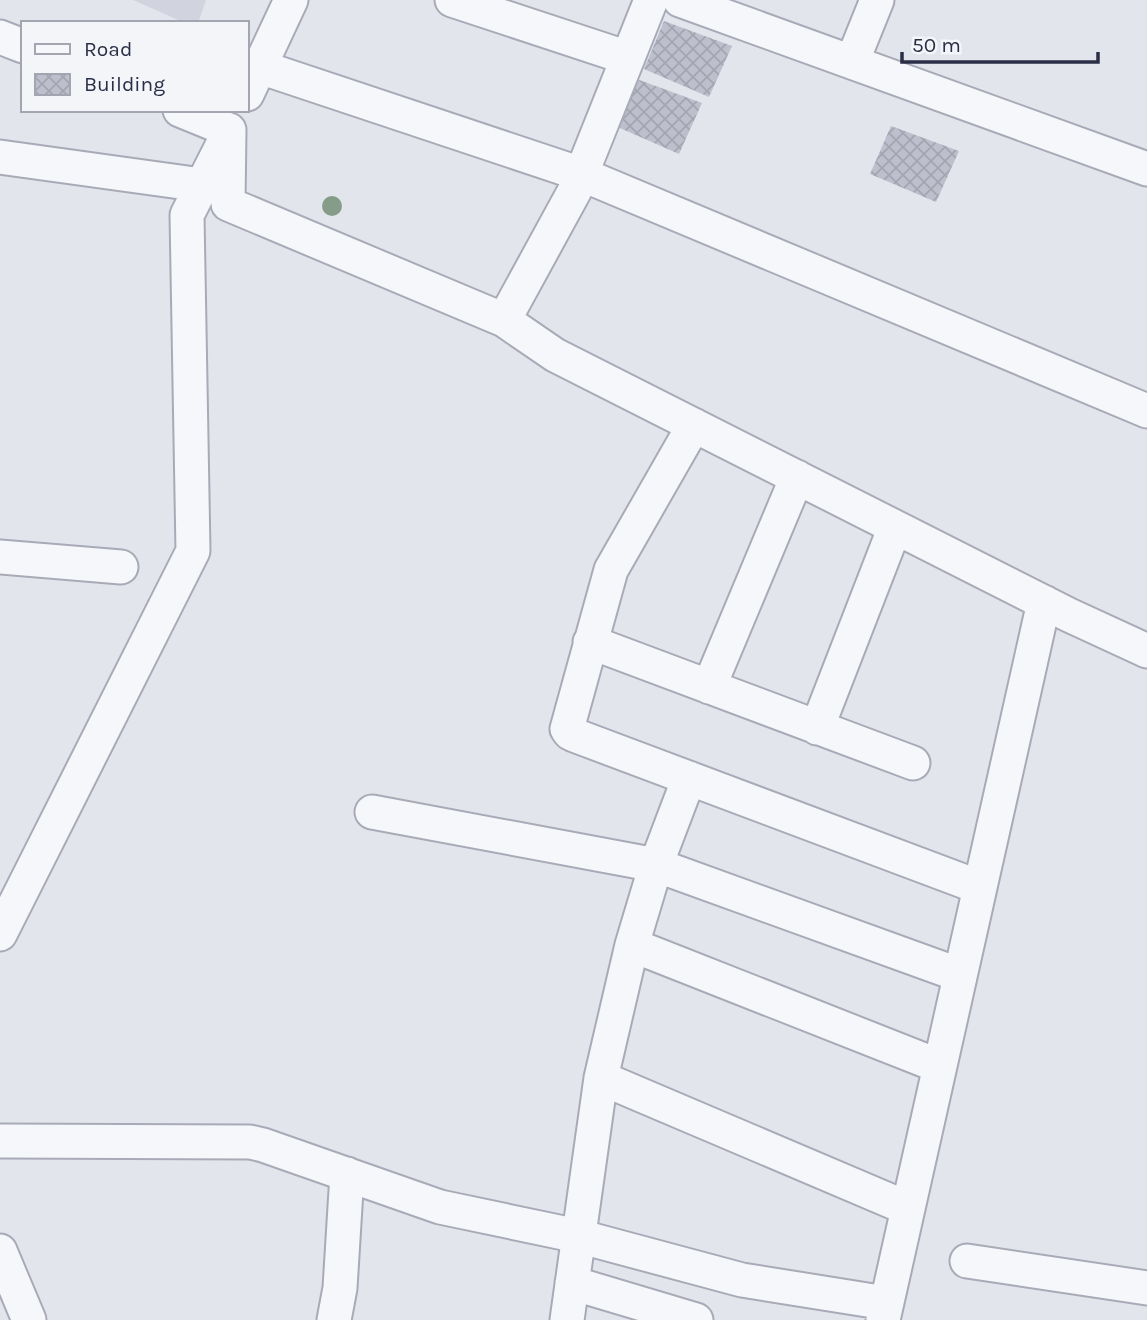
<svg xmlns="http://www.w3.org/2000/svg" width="1147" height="1320" viewBox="0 0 1147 1320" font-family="Karla,sans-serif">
<defs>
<pattern id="building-cross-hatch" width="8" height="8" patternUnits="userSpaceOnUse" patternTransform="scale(1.75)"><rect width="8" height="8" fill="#bdc0cc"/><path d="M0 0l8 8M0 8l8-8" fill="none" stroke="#a3a5b1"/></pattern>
</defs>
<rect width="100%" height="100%" fill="#e3e5ec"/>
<path fill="#d1d4de" d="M133,0H206L198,23H185Z"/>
<path fill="url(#building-cross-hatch)" d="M664,21L732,46L709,97L644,69Z
M634,78L702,103L679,154L613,125Z
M891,126L959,151L936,202L870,174Z"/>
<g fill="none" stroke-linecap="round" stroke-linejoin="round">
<defs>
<path id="minor" d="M452,0L628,58
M680,0L1147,169
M0,37L23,46
M852,62L877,0
M260,67L581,174L1147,411
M247,94L291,0
M180,110L229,130
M229,130L228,204L504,320L555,355L1069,615L1147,651
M0,157L202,185
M504,320L575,190L651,0
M694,425L611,570L567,729L570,733L574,735L979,887
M0,557L121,567
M590,642L913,763
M709,687L797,477
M817,728L895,527
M372,812L656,865L960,975
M0,934L193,551L187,215L226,138
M632,945L939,1066
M601,1078L907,1208
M0,1141L250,1142L263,1145L440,1207L578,1236L742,1280L886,1303
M0,1251L29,1320
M967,1261L1147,1288
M572,1283L696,1320
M334,1320L340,1288L347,1174
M567,1320L601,1078L632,945L656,865L689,778
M883,1320L1044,602"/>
</defs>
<use href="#minor" stroke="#a8abb7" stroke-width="37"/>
<use href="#minor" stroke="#f6f7fa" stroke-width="33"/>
</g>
<circle fill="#859c88" cx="332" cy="206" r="10"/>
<rect x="21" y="21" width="228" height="91" fill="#f3f5f9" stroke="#a3a6b1" stroke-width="2"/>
<rect x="35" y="44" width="35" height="10" fill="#f6f7fa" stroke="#a3a6b1" stroke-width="2"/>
<text x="84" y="56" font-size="21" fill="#2a2f45">Road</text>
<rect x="35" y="74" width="35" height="21" fill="url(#building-cross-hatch)" stroke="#a3a6b1" stroke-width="2"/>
<text x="84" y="91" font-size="21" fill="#2a2f45">Building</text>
<path d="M902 52v10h196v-10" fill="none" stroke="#2a2f45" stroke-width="3.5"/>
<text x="912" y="52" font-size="21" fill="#2a2f45" stroke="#f3f5f9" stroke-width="5" paint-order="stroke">50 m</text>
</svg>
